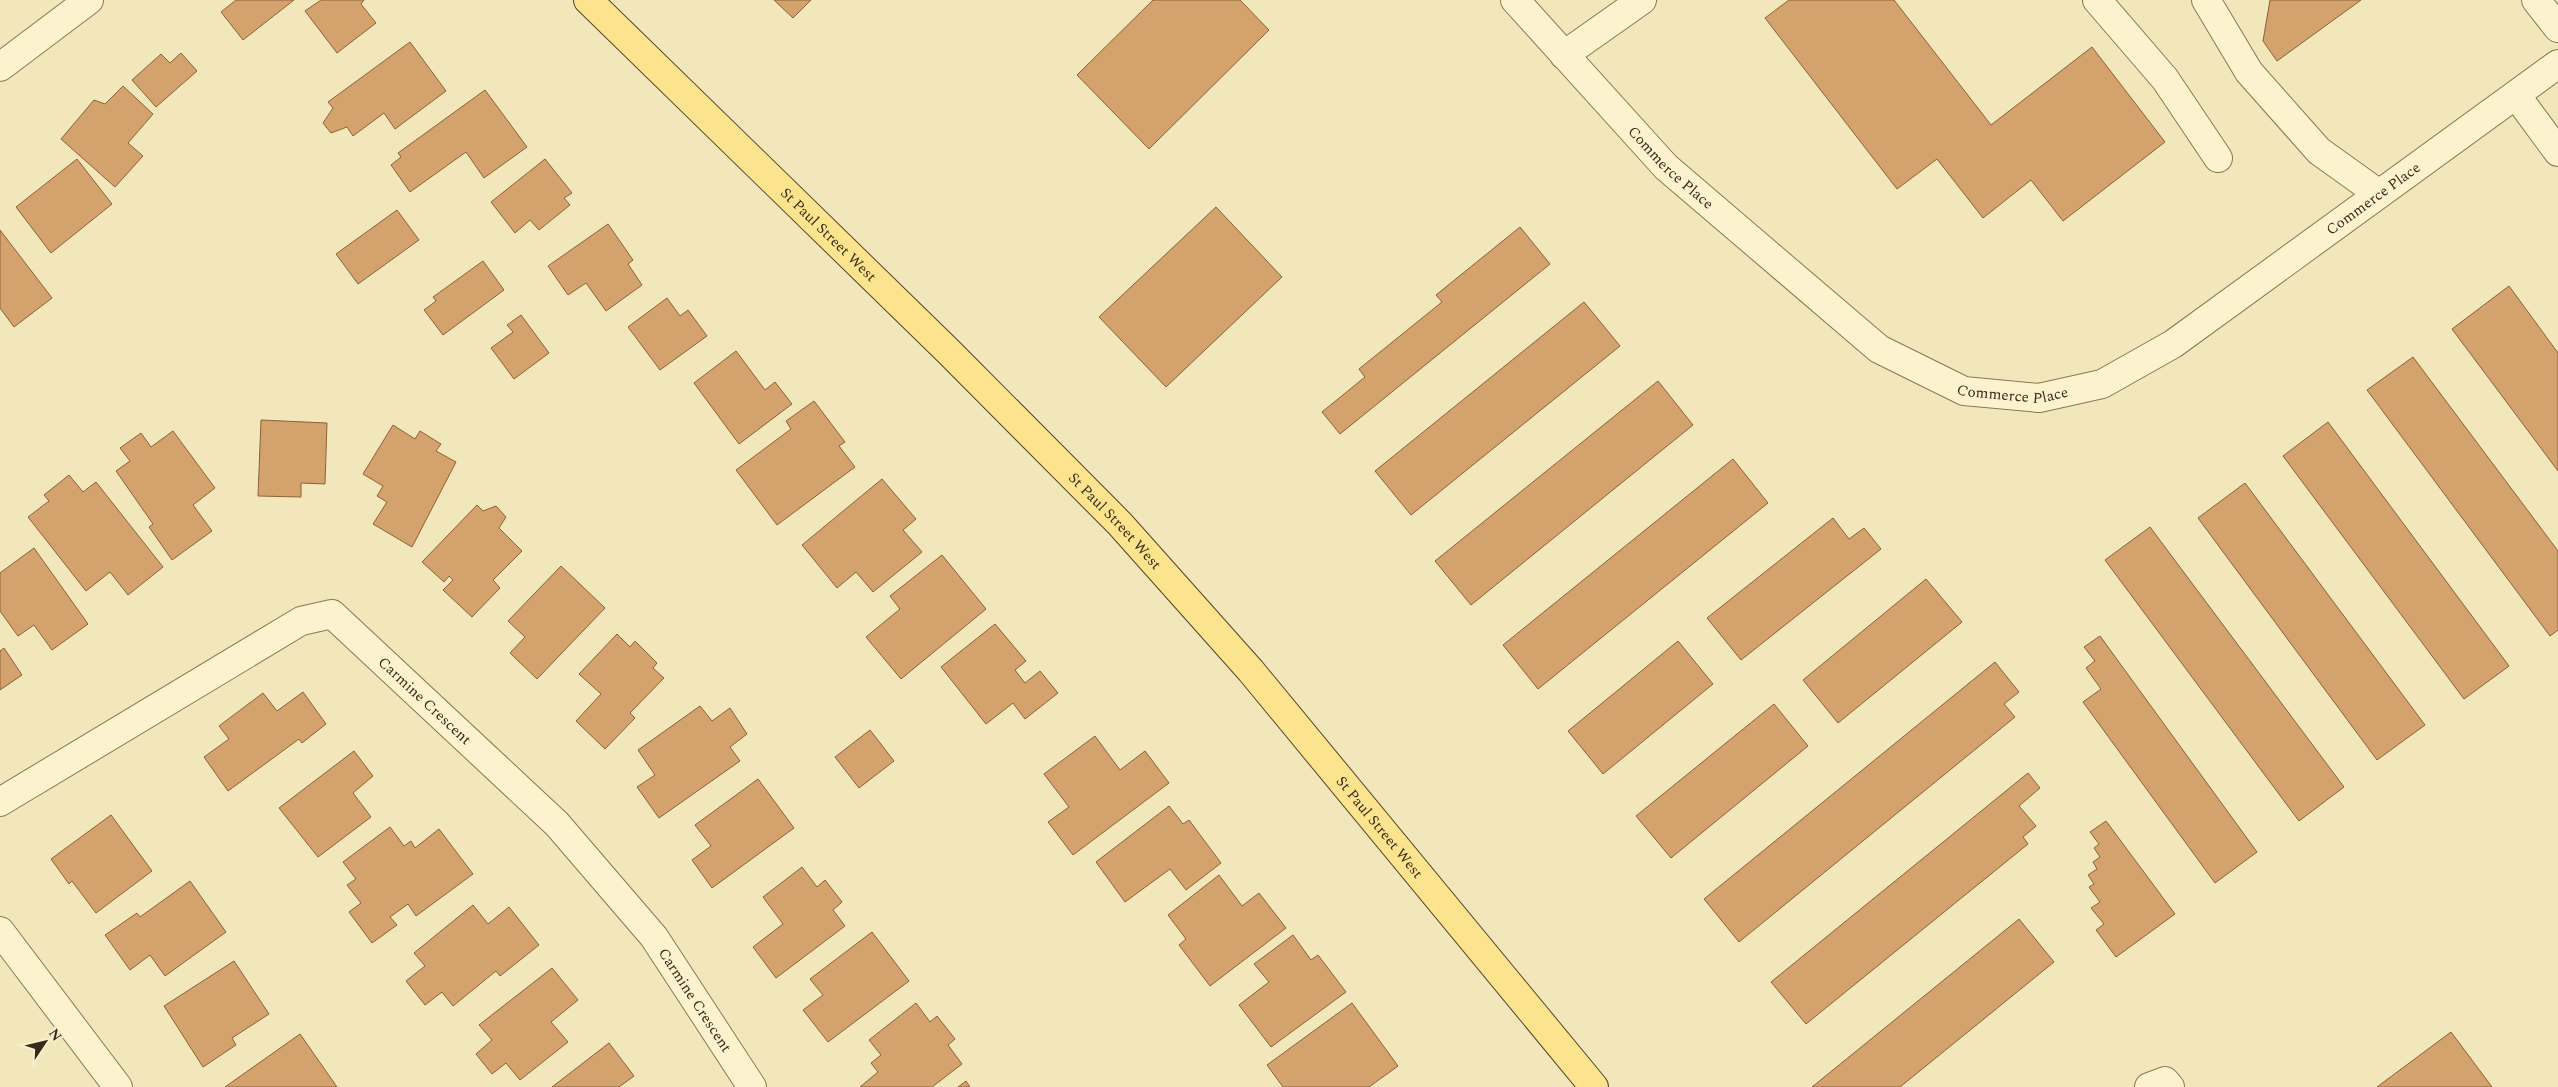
<svg xmlns="http://www.w3.org/2000/svg" width="2558" height="1087" viewBox="0 0 2558 1087" font-family="Spectral,serif">
<rect width="100%" height="100%" fill="#f2e7bb"/>
<path fill="#d4a26c" stroke="#8c6136" d="M236,0H294L243,40L221,12Z
M321,0H364L361,4L376,23L337,53L305,11Z
M774,0H811L793,18Z
M1153,0H1240L1269,30L1149,149L1077,75Z
M1789,0H1894L1991,125L2092,47L2165,142L2063,221L2031,180L1983,218L1937,159L1897,189L1765,18Z
M2270,0H2361L2277,61L2263,41Z
M410,42L446,91L395,129L384,113L353,136L347,127L331,133L323,123L333,108L328,102Z
M181,53L197,71L156,107L132,80L161,54L170,63Z
M123,86L153,114L128,143L143,156L115,187L61,139L94,100L105,104Z
M485,90L527,147L484,178L466,152L410,192L391,165L401,157L398,153Z
M77,159L112,204L51,253L16,207Z
M545,159L572,193L564,198L570,205L539,230L530,220L515,233L491,202Z
M1216,207L1282,277L1166,387L1099,317Z
M397,210L419,240L358,284L336,254Z
M608,224L633,260L628,264L642,285L606,311L586,283L568,295L548,266Z
M1520,227L1550,264L1340,434L1322,412L1365,377L1359,369L1442,302L1436,295Z
M0,230L52,298L14,327L0,308Z
M483,261L504,290L443,335L424,310L436,301L433,297Z
M2509,286L2558,353V471L2452,329Z
M667,298L680,316L688,310L707,336L660,370L628,327Z
M1584,302L1620,346L1411,515L1375,471Z
M521,315L549,353L514,379L491,348L513,332L507,325Z
M736,351L765,390L775,382L792,404L739,444L694,383Z
M2413,357L2558,551V630L2550,636L2367,390Z
M1658,381L1693,425L1471,605L1435,561Z
M814,401L845,442L839,446L855,467L777,525L736,470L791,429L786,421Z
M261,420L327,423L325,484L301,483V497L258,496Z
M2328,422L2509,666L2464,699L2283,456Z
M393,425L415,439L420,431L441,444L436,451L456,462L412,547L373,524L387,502L377,496L383,486L363,474Z
M173,431L215,488L193,505L212,531L172,560L149,527L153,524L116,471L130,461L120,448L141,433L151,447Z
M1733,459L1768,503L1538,689L1503,645Z
M69,475L83,492L96,482L163,567L128,595L110,572L86,591L28,517L49,501L44,495Z
M882,479L916,519L903,530L922,552L873,592L856,572L837,588L802,545Z
M2245,483L2425,725L2377,760L2198,518Z
M477,505L483,511L496,506L506,517L499,528L522,551L493,580L500,588L472,617L443,590L453,580L449,576L444,582L422,562Z
M1833,518L1849,539L1864,528L1881,549L1741,660L1707,618Z
M2150,527L2344,787L2299,821L2105,560Z
M34,548L88,624L52,650L34,625L18,636L0,611V573Z
M942,555L986,609L901,679L866,637L900,609L890,596Z
M561,566L605,608L537,679L510,653L525,637L508,621Z
M1926,579L1962,622L1838,723L1803,680Z
M995,624L1026,661L1015,670L1025,683L1040,671L1058,693L1025,719L1013,703L986,724L941,667Z
M617,634L630,647L635,641L657,663L653,668L664,678L630,713L635,718L605,749L576,721L601,694L579,674Z
M2100,636L2257,852L2215,883L2083,702L2101,689L2086,668L2095,661L2084,647Z
M1678,641L1713,684L1603,774L1568,731Z
M4,648L22,675L0,690V651Z
M1995,662L2019,692L2004,704L2015,717L1739,942L1704,899Z
M303,692L326,724L302,743L299,739L228,791L204,757L229,739L219,726L263,693L277,711Z
M1774,704L1808,746L1671,858L1636,816Z
M700,706L712,721L730,708L747,734L730,747L740,761L659,818L637,787L655,775L638,750Z
M870,730L894,761L859,788L835,757Z
M1095,736L1120,770L1145,751L1169,783L1073,855L1048,822L1069,807L1044,774Z
M354,751L373,776L353,793L371,817L318,857L279,808Z
M2028,773L2040,788L2019,806L2036,826L2023,837L2028,844L1806,1024L1771,982Z
M758,779L794,828L712,888L692,860L711,846L695,825Z
M1169,806L1183,824L1189,820L1221,863L1186,890L1170,869L1125,902L1096,862Z
M111,815L152,871L96,913L72,881L69,884L51,859Z
M2106,821L2175,914L2116,957L2096,930L2104,924L2091,908L2100,902L2089,887L2094,884L2088,875L2097,869L2093,862L2100,857L2094,848L2099,844L2090,832Z
M390,827L404,846L411,841L415,848L439,829L473,874L416,916L408,904L390,917L397,925L372,943L349,912L361,903L347,885L356,879L343,862Z
M802,867L817,887L825,880L842,902L833,910L845,926L776,978L753,947L783,924L763,897Z
M1219,875L1242,906L1259,893L1286,928L1210,986L1179,945L1186,939L1168,915Z
M190,881L226,932L165,976L150,955L130,970L105,935L137,913L140,917Z
M473,905L488,924L509,907L539,945L500,976L496,971L453,1006L442,992L425,1005L406,981L425,966L414,953Z
M2019,919L2054,962L1900,1087H1812Z
M872,932L909,981L828,1042L803,1010L823,995L810,979Z
M1293,935L1311,960L1318,955L1346,992L1271,1047L1239,1005L1269,982L1254,964Z
M234,961L269,1014L232,1038L236,1045L203,1067L164,1006Z
M552,968L578,1000L551,1022L568,1042L520,1080L506,1063L492,1074L476,1054L492,1040L479,1025Z
M916,1003L930,1022L937,1016L955,1039L948,1045L962,1064L932,1087H860L878,1072L871,1063L881,1055L869,1040Z
M1352,1003L1398,1066L1369,1087H1283L1267,1065Z
M2451,1032L2492,1087H2377Z
M300,1034L337,1087H225Z
M609,1043L634,1076L619,1087H552Z
M966,1081L970,1087H958Z"/>
<g fill="none" stroke-linecap="round" stroke-linejoin="round">
<defs>
<g id="minor">
<path id="s1" d="M1515,0L1666,167L1879,349L1964,391L2039,398L2102,384L2173,344L2558,64"/>
<path d="M2097,0L2165,79L2218,158"/>
<path d="M2206,0L2249,72L2319,151L2379,194"/>
<path d="M2536,0L2558,28"/>
<path d="M1564,55L1642,0"/>
<path d="M0,67L89,0"/>
<path d="M2516,95L2558,152"/>
<path id="s2" d="M0,802L301,621L332,614L557,824L654,937L752,1087"/>
<path d="M0,931L118,1087"/>
<path d="M2149,1087L2165,1081L2170,1087"/>
</g>
<g id="major">
<path id="s3" d="M588,0L948,351L1120,524L1251,671L1594,1087"/>
</g>
</defs>
<use href="#minor" stroke="#8b7653" stroke-width="30"/>
<use href="#major" stroke="#574328" stroke-width="30"/>
<use href="#minor" stroke="#fcf3ce" stroke-width="28"/>
<use href="#major" stroke="#fbe48d" stroke-width="28"/>
</g>
<g text-anchor="middle" dominant-baseline="central" stroke-width="4" stroke-linejoin="round" paint-order="stroke">
<g font-size="15" fill="#382b1a" stroke="#f9f0cb">
<text stroke="none"><textPath href="#s1" startOffset="229">Commerce Place</textPath></text>
<text stroke="none"><textPath href="#s1" startOffset="1069">Commerce Place</textPath></text>
<text stroke="none"><textPath href="#s3" startOffset="336">St Paul Street West</textPath></text>
<text stroke="none"><textPath href="#s1" startOffset="649">Commerce Place</textPath></text>
<text stroke="none"><textPath href="#s3" startOffset="741">St Paul Street West</textPath></text>
<text stroke="none"><textPath href="#s2" startOffset="510">Carmine Crescent</textPath></text>
<text stroke="none"><textPath href="#s3" startOffset="1146">St Paul Street West</textPath></text>
<text stroke="none"><textPath href="#s2" startOffset="915">Carmine Crescent</textPath></text>
</g>
</g>
<g transform="translate(45 1042) rotate(55)" stroke="#f9f0cb" stroke-width="4" paint-order="stroke">
<path d="M0-4L9 19L0 12L-9 19Z" fill="#382b1a"/>
<text y="-8" font-size="14" font-weight="bold" text-anchor="middle" fill="#382b1a">N</text>
</g>
</svg>
